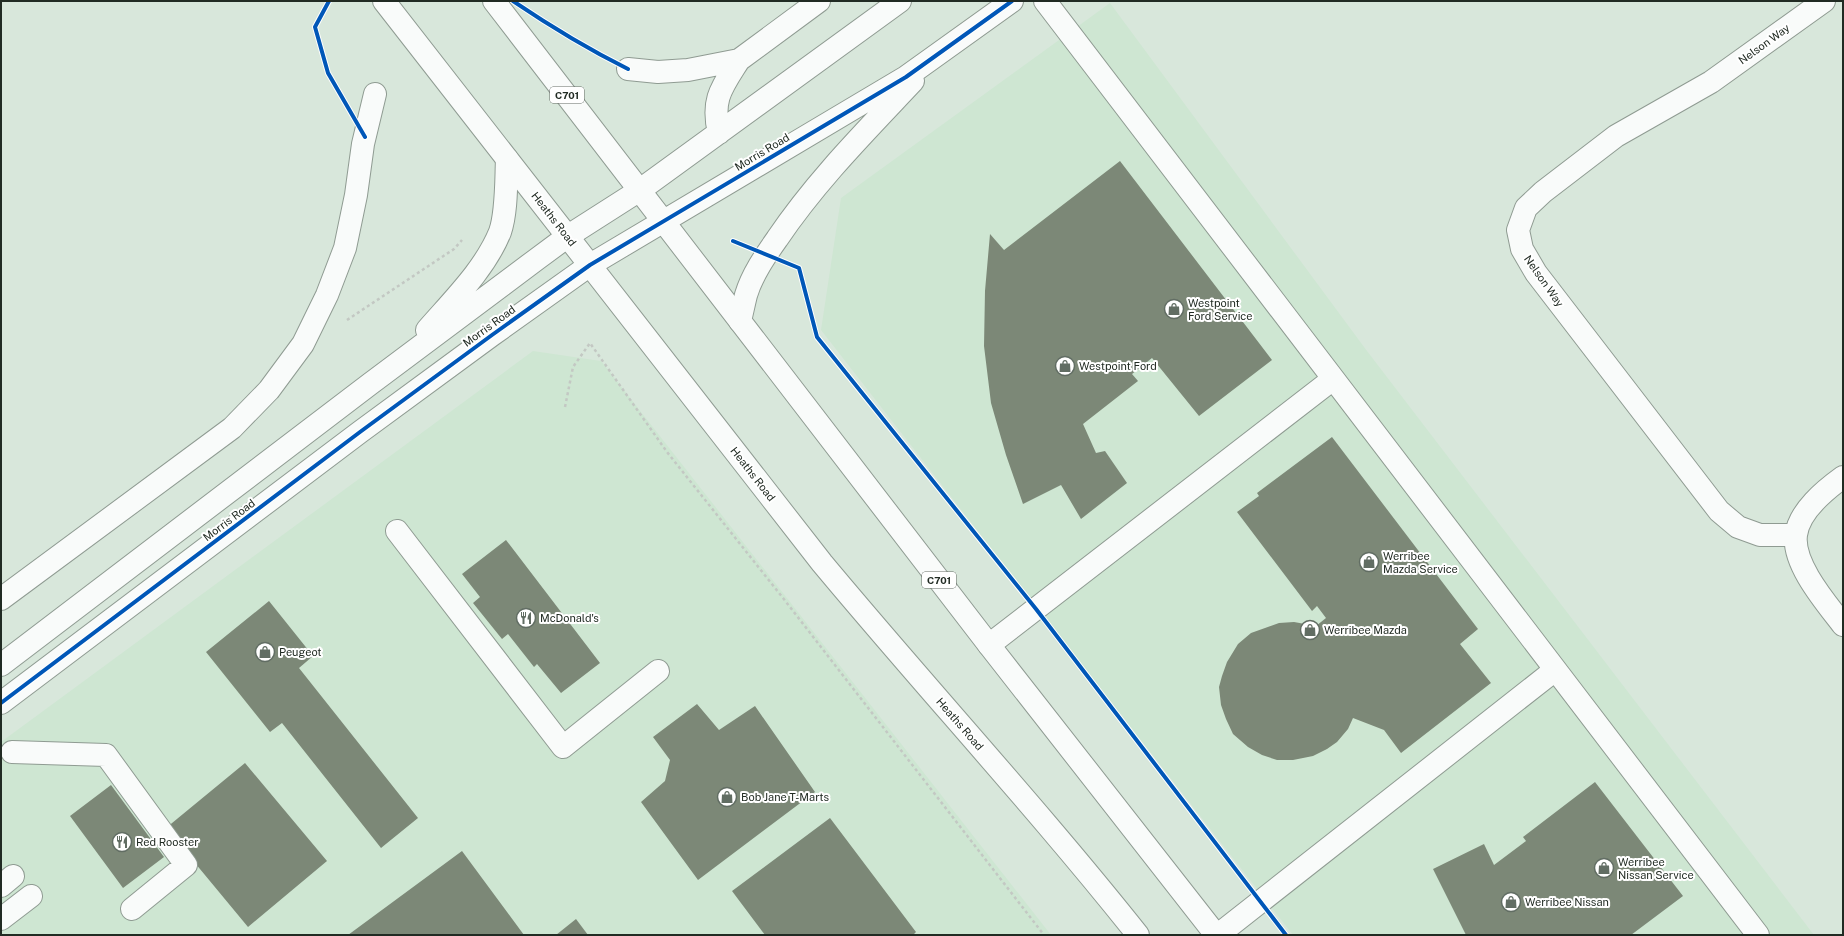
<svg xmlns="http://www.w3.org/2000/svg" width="1844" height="936" viewBox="0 0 1844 936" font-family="'Public Sans',sans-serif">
<rect width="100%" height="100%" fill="#d8e7db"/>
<path fill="#cee6d2" d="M1110,3L1367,351L1814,935H1293L821,330L841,198Z
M533,351L601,361L1051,935H1V742Z"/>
<path fill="#7c8877" d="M1120,161L1272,360L1199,416L1152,358L1132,374L1138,381L1083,424L1096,453L1105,451L1127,483L1081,519L1061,485L1023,504L1006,455L991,403L984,346L985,291L990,234L1004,250Z
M1332,437L1478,629L1460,644L1491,683L1401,753L1384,730L1353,718L1348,729L1337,742L1327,749L1313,756L1293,760H1277L1262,755L1248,747L1233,734L1226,719L1221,705L1219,687L1222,676L1227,662L1238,644L1251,633L1279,623L1294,622L1316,626L1326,618L1317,606L1312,611L1237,512L1259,496L1257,493Z
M506,540L600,663L561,693L537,664L534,667L508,634L502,639L473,603L480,597L462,574Z
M269,601L313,656L299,668L418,818L381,848L282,723L270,732L206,652Z
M697,704L719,730L755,706L815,792L698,880L641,802L665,781L670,760L653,737Z
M245,763L327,861L248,927L166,828Z
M1595,782L1683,896L1631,935H1466L1433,869L1484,844L1494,865L1526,841L1523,837Z
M111,785L164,857L123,888L70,816Z
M830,818L916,932L913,935H765L732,891Z
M462,851L524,935H348Z
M576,919L588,935H556Z"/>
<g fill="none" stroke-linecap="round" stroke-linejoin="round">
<defs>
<path id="minor" d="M1045,1L1758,935
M628,69L658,72L688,70L739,60L819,1
M719,133C711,99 722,87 739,60
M740,321C742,313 744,303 746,295C752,275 765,256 777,239C816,181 866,131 913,81
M427,330C453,300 485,269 500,232C507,212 506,180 507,159
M1843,477C1825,490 1799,511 1796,535C1792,564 1827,604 1843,625
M397,531L563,747L658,671
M1796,535H1760L1738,527L1719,511L1536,273L1522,249L1518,230L1526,208L1543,192L1616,136L1711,82L1824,1
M1,599L232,428L269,390L303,344L327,295L345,248L356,195L363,144L375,94
M989,645L1333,379
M1,665L370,384L537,259L568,236L640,190L900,1
M1,703L360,432L492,335L590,265L906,77L1012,1
M12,752L106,755L186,865L132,909
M1,886L13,876
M1,919L31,896
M1218,935L1555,670"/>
<path id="major" d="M384,1L822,563C926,688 1037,808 1138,935
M494,1L989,645L1216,935"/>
</defs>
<use href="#minor" stroke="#8f9b92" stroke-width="24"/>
<use href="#major" stroke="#8f9b92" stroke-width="24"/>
<path stroke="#c3c8c3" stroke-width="2.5" stroke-dasharray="3 3" stroke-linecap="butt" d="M347,320L454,249L462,240
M565,407L573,367L590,343L667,452L783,598L1044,935"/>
<use href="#minor" stroke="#f9fbfa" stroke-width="22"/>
<use href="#major" stroke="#f9fbfa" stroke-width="22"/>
<defs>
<path id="cycleway" d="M329,1L315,27L328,73L365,137
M513,1C550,26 588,49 628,69
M733,241L799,268L817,337L1036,609L1286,935
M1,703L360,432L492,335L590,265L906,77L1012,1"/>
</defs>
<use href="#cycleway" stroke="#fff" stroke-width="6"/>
<use href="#cycleway" stroke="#0057b8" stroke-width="4"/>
</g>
<defs>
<symbol id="shop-ring" viewBox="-11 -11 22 22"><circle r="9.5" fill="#fff" stroke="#616d63" stroke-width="1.5"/><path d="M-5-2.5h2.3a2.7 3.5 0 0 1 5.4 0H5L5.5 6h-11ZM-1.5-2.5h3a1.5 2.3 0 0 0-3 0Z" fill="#616d63"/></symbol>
<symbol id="restaurant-ring" viewBox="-11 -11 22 22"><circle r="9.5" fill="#fff" stroke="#616d63" stroke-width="1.5"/><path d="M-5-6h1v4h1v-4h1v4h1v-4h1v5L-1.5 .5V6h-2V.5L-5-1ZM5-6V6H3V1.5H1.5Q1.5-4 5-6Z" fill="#616d63"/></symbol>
</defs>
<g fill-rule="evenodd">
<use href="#shop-ring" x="1163" y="298" width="22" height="22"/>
<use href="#shop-ring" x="1054" y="355" width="22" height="22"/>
<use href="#shop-ring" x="1358" y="551" width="22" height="22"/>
<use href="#restaurant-ring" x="515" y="607" width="22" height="22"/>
<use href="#shop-ring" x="1299" y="619" width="22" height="22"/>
<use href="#shop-ring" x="254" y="641" width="22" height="22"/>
<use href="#shop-ring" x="716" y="786" width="22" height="22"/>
<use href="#restaurant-ring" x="111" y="831" width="22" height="22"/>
<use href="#shop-ring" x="1593" y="857" width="22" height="22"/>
<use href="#shop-ring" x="1500" y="891" width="22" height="22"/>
</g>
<g text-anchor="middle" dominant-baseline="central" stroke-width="4" stroke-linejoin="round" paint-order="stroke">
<g fill="#fff" stroke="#646b65" stroke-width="1">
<rect x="550" y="87" width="34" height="16" rx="3"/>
<rect x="922" y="572" width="34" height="16" rx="3"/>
</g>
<g font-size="10" font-weight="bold" fill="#212b23">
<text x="567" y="95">C701</text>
<text x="939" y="580">C701</text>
</g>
<g font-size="11" fill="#212b23" stroke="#fff">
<text transform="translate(1764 44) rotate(-36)">Nelson Way</text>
<text transform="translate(762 152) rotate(-31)">Morris Road</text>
<text transform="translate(554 219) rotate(52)">Heaths Road</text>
<text transform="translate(1544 281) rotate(55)">Nelson Way</text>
<text transform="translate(489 326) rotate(-36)">Morris Road</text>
<text transform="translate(753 474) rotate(52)">Heaths Road</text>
<text transform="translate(229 520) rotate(-37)">Morris Road</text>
<text transform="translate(960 724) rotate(49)">Heaths Road</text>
</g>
<g font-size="11" fill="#212b23" stroke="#fff" text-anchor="start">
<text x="1188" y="303">Westpoint<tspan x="1188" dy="13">Ford Service</tspan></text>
<text x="1079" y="366">Westpoint Ford</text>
<text x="1383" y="556">Werribee<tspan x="1383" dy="13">Mazda Service</tspan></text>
<text x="540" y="618">McDonald's</text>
<text x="1324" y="630">Werribee Mazda</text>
<text x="279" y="652">Peugeot</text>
<text x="741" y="797">Bob Jane T-Marts</text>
<text x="136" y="842">Red Rooster</text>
<text x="1618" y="862">Werribee<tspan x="1618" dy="13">Nissan Service</tspan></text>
<text x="1525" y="902">Werribee Nissan</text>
</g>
</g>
<rect width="1844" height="936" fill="none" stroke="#212b23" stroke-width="4"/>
</svg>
